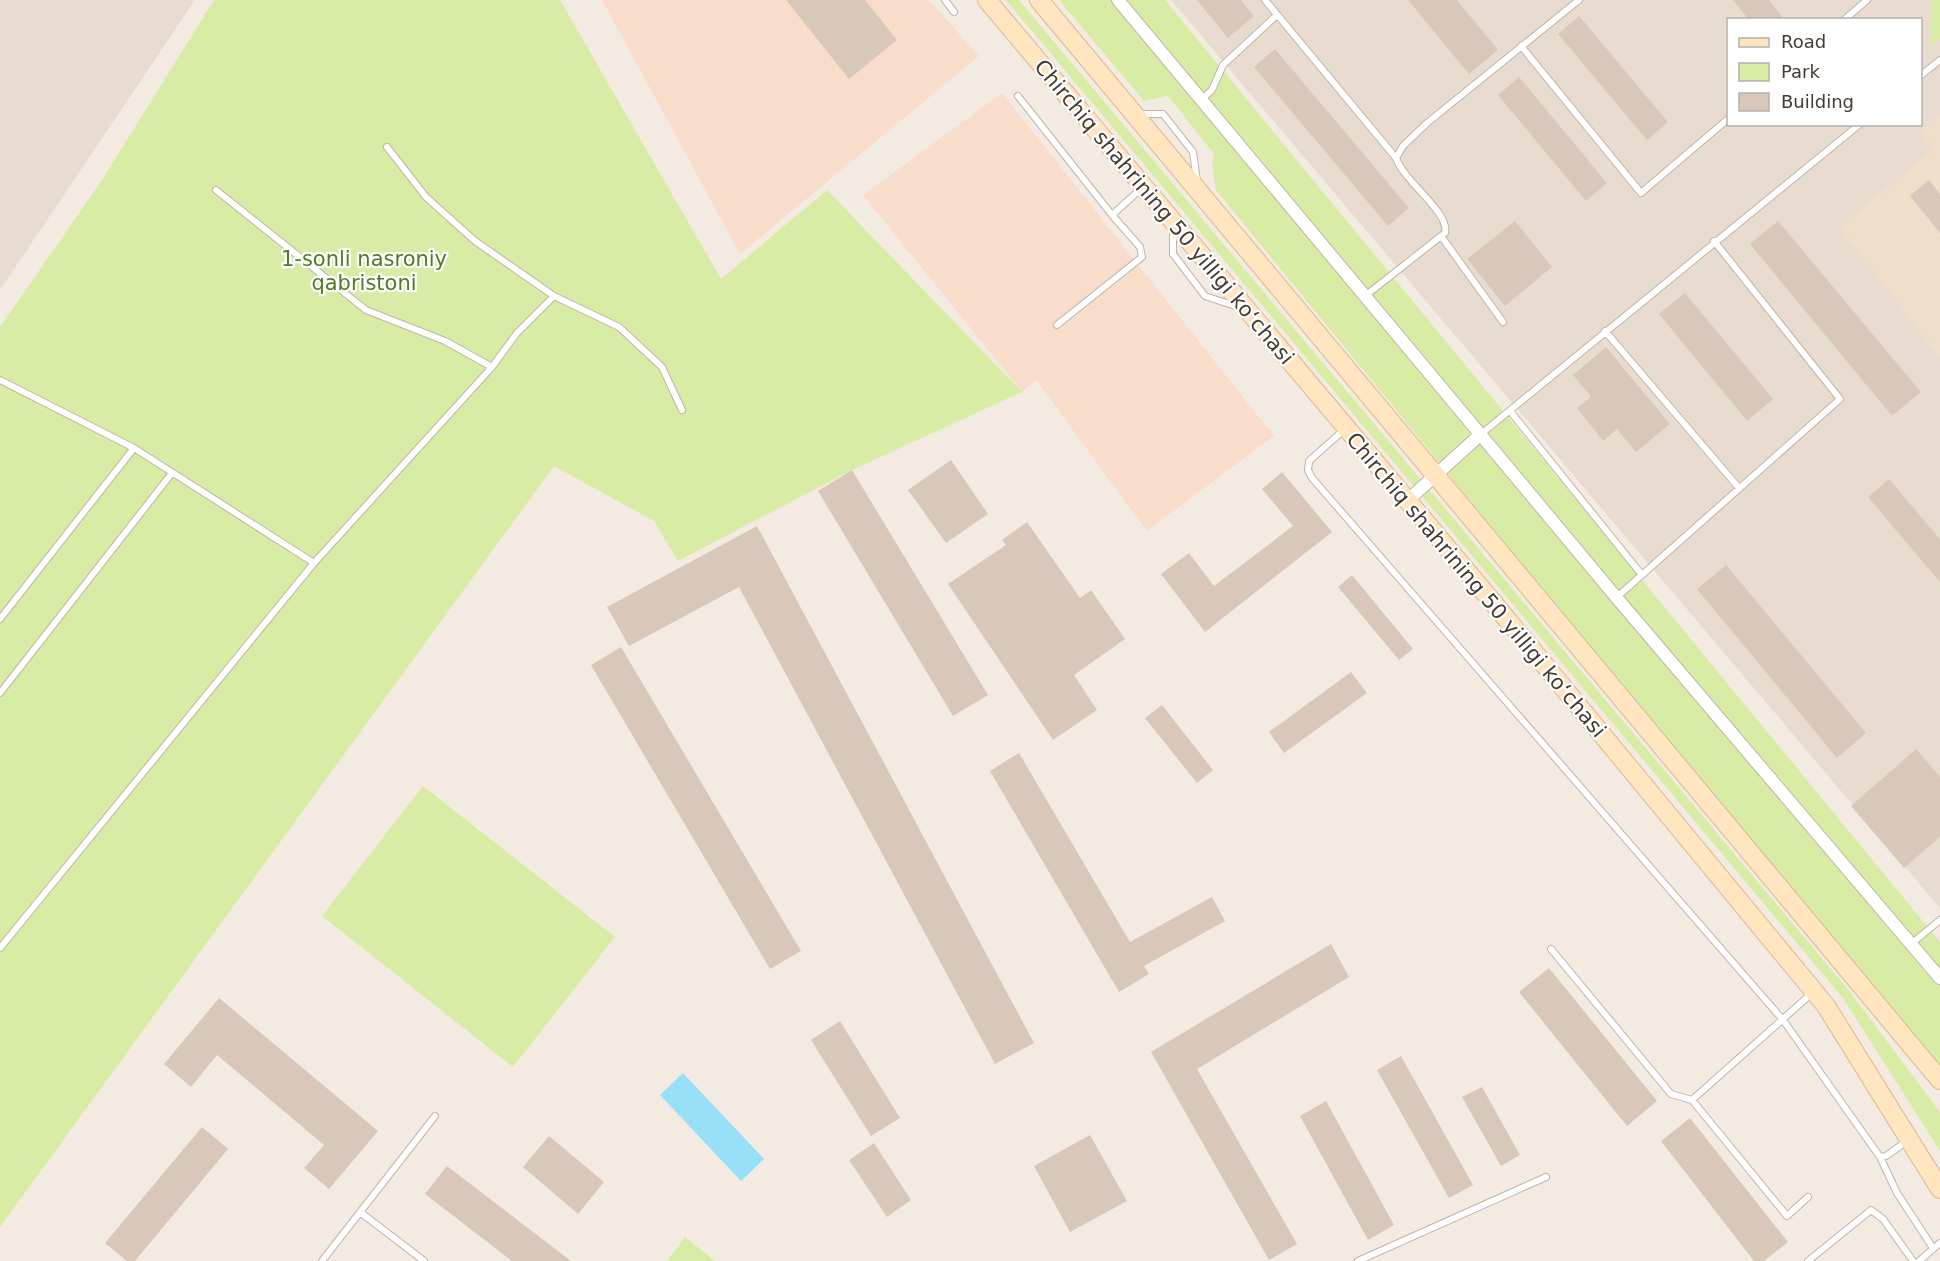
<svg xmlns="http://www.w3.org/2000/svg" width="1940" height="1261" viewBox="0 0 1940 1261" font-family="'DejaVu Sans',sans-serif">
<rect width="100%" height="100%" fill="#f3ebe2"/>
<path fill="#e8dcd0" fill-rule="evenodd" d="M0,0H195L0,290Z
M1171,0H1940V908ZM1728,20H1920V124H1728Z"/>
<path fill="#f8ddca" d="M602,0H929L979,56L740,254Z
M1002,93L1274,436L1147,531L1036,380L1022,392L863,195Z"/>
<path fill="#eedeca" d="M1940,114V358L1839,227L1933,149L1919,132Z"/>
<path fill="#d8eca6" d="M214,0H560L721,279L827,190L1022,392L852,470L678,561L654,521L554,466L0,1227V327L102,180Z
M1006,0H1019L1850,992L1940,1112V1151L1843,998Z
M1059,0H1165L1940,942V1075L1216,190L1212,165L1214,154L1168,96L1144,101Z
M1932,0H1940V39L1930,47Z
M423,786L615,937L513,1067L322,916Z
M685,1237L715,1261H667Z"/>
<path fill="#97e0f7" d="M683,1073L764,1159L741,1181L660,1095Z"/>
<path fill="#d9c7ba" d="M786,0H865L897,40L849,79Z
M1197,0H1241L1254,16L1228,38Z
M1408,0H1457L1498,50L1469,74Z
M1733,0H1769L1785,20H1749Z
M1579,16L1668,122L1647,140L1558,34Z
M1275,49L1409,208L1388,226L1254,67Z
M1519,77L1607,183L1586,201L1498,95Z
M1929,180L1940,194V233L1910,196Z
M1515,221L1552,267L1505,306L1467,259Z
M1778,221L1921,392L1892,416L1750,244Z
M1685,293L1773,399L1747,421L1659,314Z
M1606,347L1670,424L1636,452L1617,429L1603,441L1577,408L1591,397L1573,375Z
M951,460L988,514L946,543L908,490Z
M852,470L988,695L953,716L818,491Z
M1282,472L1332,532L1205,632L1161,574L1189,553L1214,586L1293,526L1262,489Z
M1889,479L1940,539V582L1868,497Z
M1027,522L1080,598L1091,590L1125,639L1074,675L1097,710L1053,740L948,584L1006,545L1002,540Z
M757,526L1034,1043L995,1064L739,587L629,646L607,607Z
M1726,565L1866,733L1837,758L1697,589Z
M1352,575L1413,649L1399,660L1338,587Z
M621,647L801,951L770,969L591,665Z
M1351,672L1367,693L1284,753L1269,732Z
M1162,705L1213,770L1197,783L1145,718Z
M1916,749L1940,777V837L1904,868L1851,806Z
M1019,753L1130,942L1212,897L1225,921L1144,966L1149,974L1119,992L990,771Z
M1331,944L1349,977L1197,1069L1297,1244L1269,1260L1151,1052Z
M1549,968L1657,1101L1627,1126L1519,992Z
M219,998L378,1131L329,1189L304,1168L324,1145L217,1055L191,1087L164,1064Z
M840,1021L900,1118L871,1136L811,1040Z
M1401,1056L1473,1185L1449,1198L1377,1070Z
M1482,1087L1520,1155L1501,1166L1462,1097Z
M1326,1101L1394,1225L1368,1240L1300,1116Z
M1690,1118L1788,1242L1764,1261H1754L1661,1141Z
M202,1127L228,1149L135,1261H127L105,1243Z
M1090,1135L1127,1201L1070,1232L1034,1166Z
M549,1136L604,1182L578,1214L523,1167Z
M874,1143L911,1200L887,1217L849,1160Z
M447,1166L571,1261H512L425,1194Z"/>
<g fill="none" stroke-linecap="round" stroke-linejoin="round">
<defs>
<path id="service" d="M945,0L954,12
M1265,0L1396,158
M1844,20L1867,0
M1521,46L1641,193L1728,119
M1920,76L1940,60
M1018,96L1112,215L1143,187
M1202,99L1212,90L1223,65L1277,15
M1140,114H1163L1193,152L1197,181
M387,147L426,197L475,241L554,296
M216,190L366,310L445,341L492,367
M1173,229V254L1205,296L1238,307
M1441,236L1503,322
M1365,296L1445,233C1450,212 1404,182 1396,158L1403,146L1427,123L1579,0
M1057,325L1142,257L1140,247L1112,215
M1605,331L1739,488
M0,380L134,448L314,563
M1510,411L1642,575
M1345,429L1309,461L1308,470L1312,478L1783,1020L1880,1157L1886,1156L1907,1141
M1481,434L1860,124
M1617,597L1840,399L1714,241
M0,619L134,448
M0,693L172,473
M1911,944L1940,920
M0,948L314,563L492,367L517,333L554,296L619,327L662,367L682,410
M1551,949L1671,1094L1692,1100L1811,994
M1692,1100L1787,1216L1808,1197
M1880,1157L1897,1193L1933,1248
M360,1212L424,1261
M322,1261L435,1116
M1358,1261L1546,1177
M1808,1261L1871,1210L1883,1219L1913,1261
M1919,1261L1940,1243"/>
<path id="minor" d="M1118,0L1616,597L1940,978
M1407,501L1481,434"/>
<path id="secondary" d="M987,0L1491,600L1826,1006L1940,1189
M1039,0L1940,1080"/>
</defs>
<use href="#service" stroke="#c2b4a7" stroke-width="8"/>
<use href="#minor" stroke="#c2b4a7" stroke-width="14"/>
<use href="#secondary" stroke="#daba8f" stroke-width="20"/>
<use href="#service" stroke="#fff" stroke-width="6"/>
<use href="#minor" stroke="#fff" stroke-width="12"/>
<use href="#secondary" stroke="#ffe5c0" stroke-width="18"/>
</g>
<g text-anchor="middle" dominant-baseline="central" stroke-width="4.5" stroke-linejoin="round" paint-order="stroke">
<g font-size="21" fill="#453a32" stroke="#fff">
<text transform="translate(1164 212) rotate(50)">Chirchiq shahrining 50 yilligi koʻchasi</text>
<text transform="translate(1476 585) rotate(50)">Chirchiq shahrining 50 yilligi koʻchasi</text>
</g>
<g font-size="21" fill="#537b21" stroke="#fff">
<text x="364" y="259">1-sonli nasroniy<tspan x="364" dy="24">qabristoni</tspan></text>
</g>
</g>
<rect x="1727" y="18" width="195" height="108" fill="#ffffff" stroke="#b5b0ad" stroke-width="1.5"/>
<rect x="1739" y="38" width="30" height="9" fill="#ffe5c0" stroke="#b5b0ad" stroke-width="1.5"/>
<text x="1781" y="48" font-size="18" fill="#453a32">Road</text>
<rect x="1739" y="63" width="30" height="18" fill="#d8eca6" stroke="#b5b0ad" stroke-width="1.5"/>
<text x="1781" y="78" font-size="18" fill="#453a32">Park</text>
<rect x="1739" y="93" width="30" height="18" fill="#d9c7ba" stroke="#b5b0ad" stroke-width="1.5"/>
<text x="1781" y="108" font-size="18" fill="#453a32">Building</text>
</svg>
